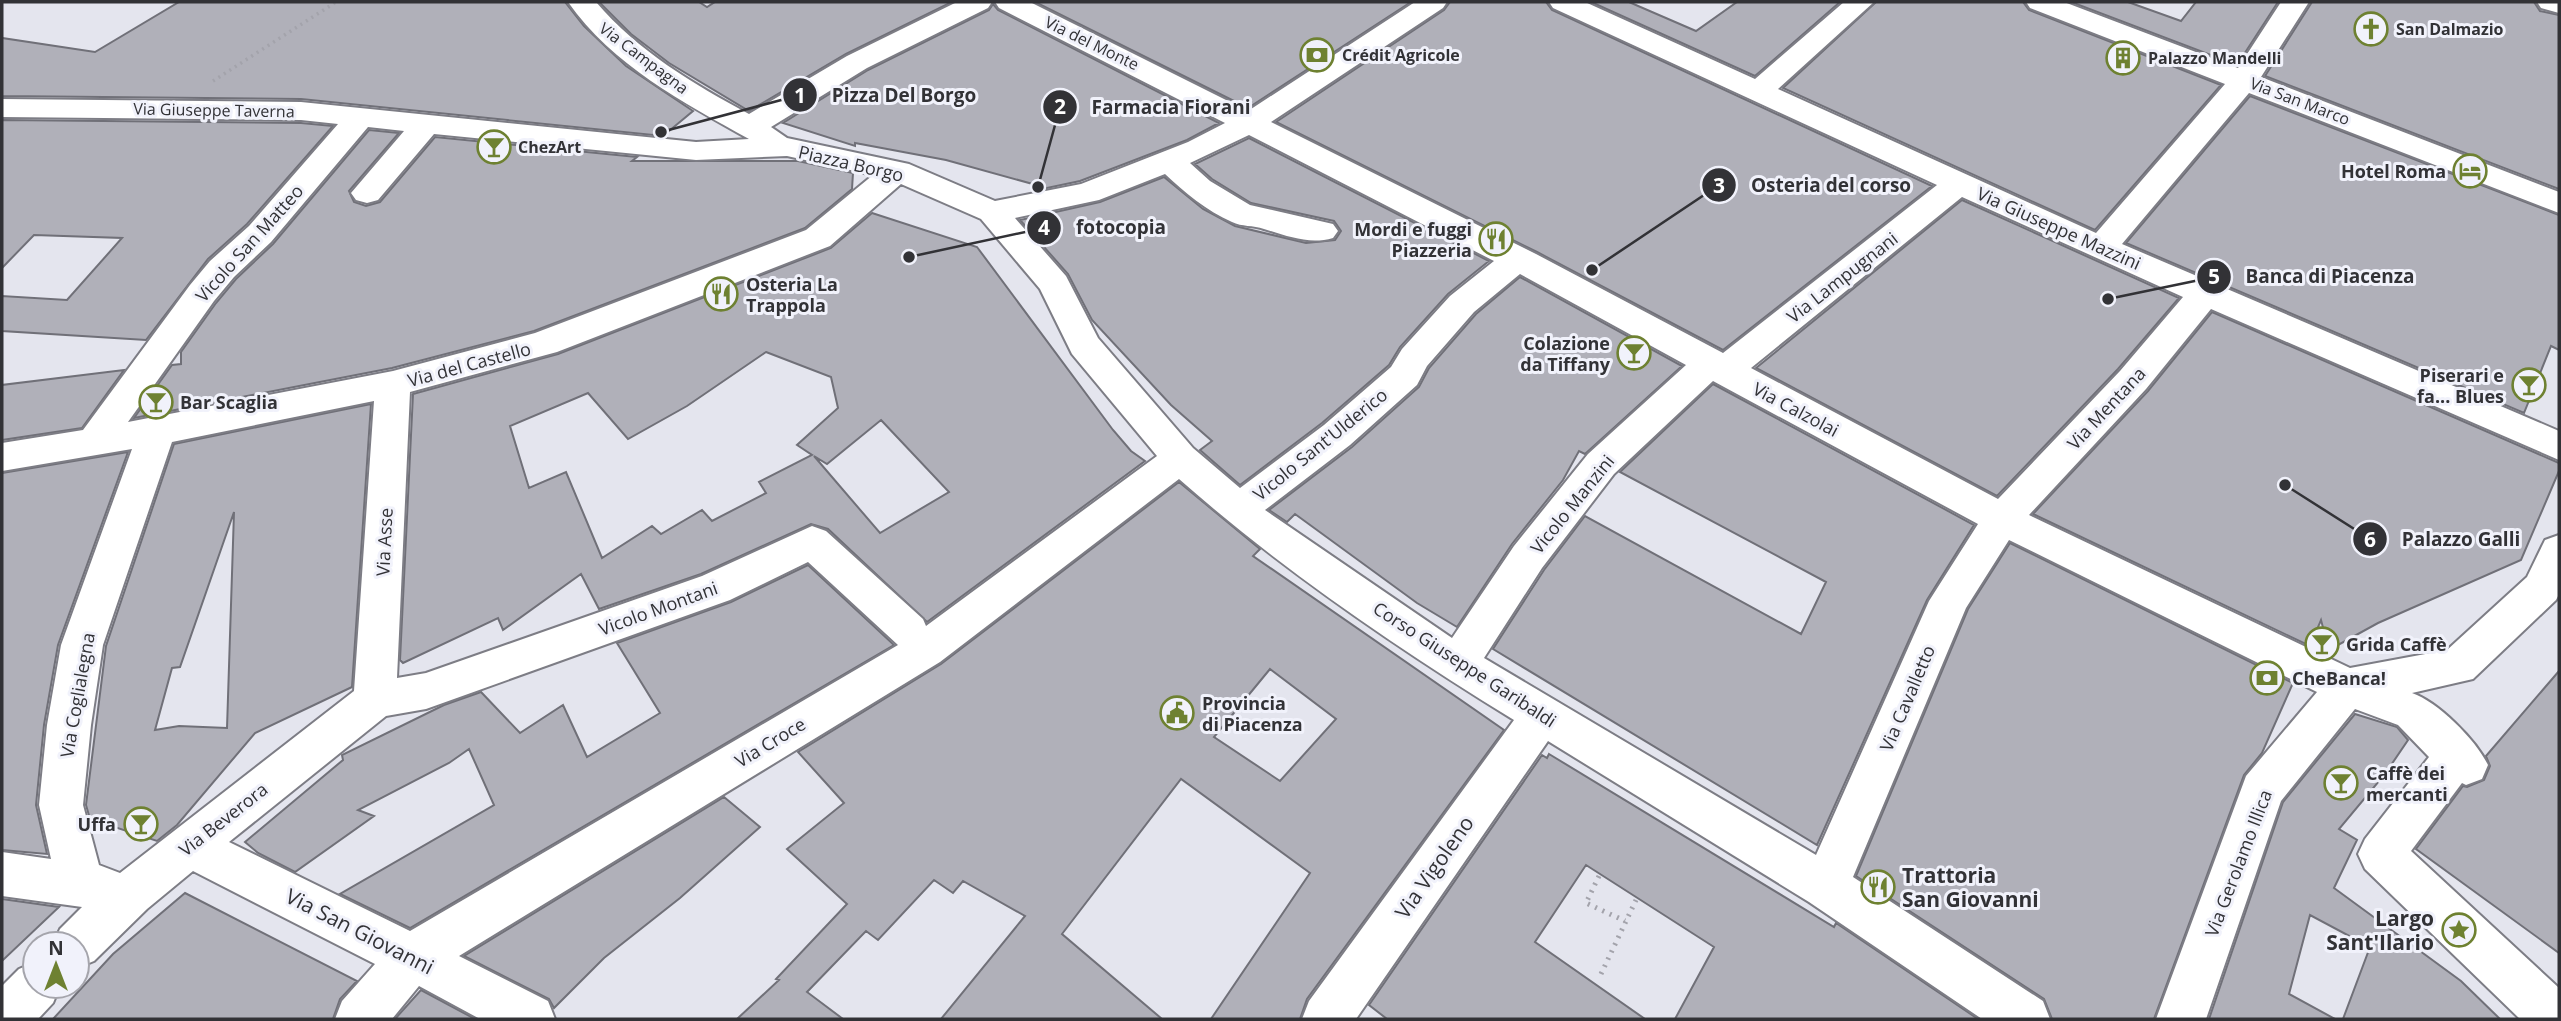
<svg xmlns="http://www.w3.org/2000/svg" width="2561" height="1021" viewBox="0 0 2561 1021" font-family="'Open Sans',sans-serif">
<rect width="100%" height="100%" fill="#e4e5ee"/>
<path fill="#b0b0b9" stroke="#707078" stroke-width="2" fill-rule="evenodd" d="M179,2H565L584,26L626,66L693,111L663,136L301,99L2,96V38L95,52Z
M599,2H699L707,7L715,2H952L846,54L749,111L669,63L631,34Z
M1035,2H1411L1248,108Z
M1450,2H1546L1552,10L1932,186L1723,350L1537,252L1276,122L1444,10Z
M1591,2H1629L1696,31L1737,2H1840L1755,76Z
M1876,2H2023L2029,10L2221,85L2095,230L1783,88Z
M2071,2H2128L2181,21L2196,2H2278L2237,65Z
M2312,2H2534L2540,11L2559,15V189L2265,76Z
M993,4L998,10L1219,123L1187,140L1080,181L1047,188L946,160L855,143V146L783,123L868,70L989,10Z
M2250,96L2559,215V350L2551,346L2524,413L2126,243Z
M2,120L301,123L333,126L247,224L208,259L146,340L2,331V296L67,300L122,238L34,235L2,268Z
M369,130L399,133L349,191L354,202L366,206L380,202L435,137L637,157L632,161H798L853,173L852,189L805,228L534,331L392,368L134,418L172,365L181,364V352L216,303L236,279L273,244Z
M1249,138L1489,261L1448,294L1400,347L1389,365L1322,423L1240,485L1200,450L1212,441L1171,405L1092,320L1068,274L1020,220L1100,202L1164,177L1203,209L1235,226L1306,243L1335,240L1341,231L1334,221L1251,203L1212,179L1195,164Z
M1962,200L2179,298L2118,369L1997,496L1756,368Z
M872,213L977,247L1113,430L1131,451L1145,461L927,622L828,529L811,524L701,574L599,609L581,574L503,630L498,618L403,663L400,660L413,394L558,354L831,248ZM766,352L831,377L838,408L797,445L812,455L759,482L766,493L712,521L702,510L661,534L652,526L602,558L566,472L529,488L510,426L588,393L628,439L687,406ZM881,420L949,492L880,533L814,456L827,464Z
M1520,277L1682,366L1585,454L1579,451L1563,480L1512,544L1457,627L1417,603L1295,514L1287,522L1269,510L1352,447L1419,387L1429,368L1476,314Z
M2212,312L2559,463V471L2521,560L2378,623L2329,650L2321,620L2310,646L2033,514L2148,391Z
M124,370L82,428L2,440V385Z
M1713,384L1974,525L1927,600L1817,845L1493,649L1544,570L1585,516L1801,634L1826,582L1620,472Z
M371,404L352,687L255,733L177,825L157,841L90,819L86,805L106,646L174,444ZM234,512L227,728L179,726L155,730L172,668L180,667Z
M128,452L58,645L44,725L36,805L47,854L2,850V473Z
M1179,482L1260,549L1253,556L1504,730L1307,999L1300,1019H1211L1310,873L1181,779L1062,934L1162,1019H941L1025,916L963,881L953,893L934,880L878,940L866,931L807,992L843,1019H737L779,980L776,979L847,904L787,849L844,803L798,752L941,664ZM1270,669L1336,719L1280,781L1214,737Z
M2010,543L2293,683L2262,753L2244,775L2154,1019H2052L2044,999L1856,876L1968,609Z
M808,565L894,645L410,928L340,894L494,805L469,749L449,763L358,810L374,816L295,872L258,853L245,842L343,760L342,755L444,705L481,692L520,733L563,705L587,757L660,713L617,643L731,602Z
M2559,671V953L2416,849L2463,786L2467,787L2484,780L2490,766L2486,756Z
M2355,714L2397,727L2408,740L2385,774L2339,829L2357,840L2334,888L2461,981L2500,1019H2343L2370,947L2310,915L2289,994L2335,1019H2209L2283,802Z
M1549,754L1834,927L1836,923L1978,1019H1675L1714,947L1586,865L1535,942L1645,1019H1387L1369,1005L1542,755L1547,758Z
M724,797L760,827L680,898L604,958L554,1008L549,999L464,956Z
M185,893L357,981L340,999L333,1019H53L113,954Z
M2,899L59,907L2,961Z
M421,990L475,1019H395Z"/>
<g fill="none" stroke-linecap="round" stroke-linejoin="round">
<defs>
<path id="street" d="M568,2H596C638,51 693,84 749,114L847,56L957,2H992L988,8L867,68L771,127L787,138L909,164L995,201L1081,184L1188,142L1225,123L999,8L995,2H1030L1248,111L1415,2H1447L1443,8L1271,122L1536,254L1723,353L1937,185L1553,8L1549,2H1585L1755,79L1844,2H1874L1778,89L2096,233L2225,84L2030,8L2026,2H2064L2238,68L2281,2H2309L2261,77L2559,192V213L2249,93L2122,244L2559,431V460L2211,309L2146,389L2029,515L2350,668L2447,650L2527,577L2545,540L2559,535V594L2556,600L2473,679L2412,693C2438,702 2476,740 2488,765L2482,779L2466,785L2462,783L2411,851L2559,988V1019H2520L2365,869L2358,854L2365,839L2429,757L2398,725L2355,709L2281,801L2206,1019H2156L2246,776L2317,692L2009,540L1966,608L1853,877L2043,1001L2050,1019H1982L1809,902L1548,741L1356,1019H1302L1309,1001L1514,720C1397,648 1281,569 1179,479L940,662L459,956L548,1001L555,1019H480L419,986L392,1019H335L342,1001L375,964L193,871L147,909L94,961L77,968V944H53L60,929L82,907L2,896V852L51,859L39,805L47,725L61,645L132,449L2,471V443L83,430L190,285L210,261L249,226L338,124L301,120L2,117V99L301,102L696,142L749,139C684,103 612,65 568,2ZM368,127L404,131L351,193L356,200L367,203L378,200L434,134L696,160L787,156L873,175L806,230L535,333L393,371L128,422L214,301L234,277L271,242ZM1249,135L1494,261L1450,296L1402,349L1391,367L1324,425L1240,488L1193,448L1098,338L1066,276L1015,218L1099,200L1165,174C1184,192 1207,211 1232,222C1242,227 1253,225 1264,229C1287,236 1309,245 1333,238L1338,231L1333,224L1250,205L1210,181L1190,163ZM901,184L981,219L1040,289L1072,354L1157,456L926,626L923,619L826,531L812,526L702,576L426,673L397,678L410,392L557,352L830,246ZM1962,197L2183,297L2120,371L1998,499L1751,368ZM1520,274L1686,365L1588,454L1514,546L1452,638L1265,510L1350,445L1417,385L1427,366L1474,312ZM1713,381L1978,524L1929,601L1816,855L1484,658L1542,568L1614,474ZM374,401L354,691L120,873L99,865L83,805L91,725L103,645L172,442ZM808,562L898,645L410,931L229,842L386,716L426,709L730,600Z
M2537,2H2559V13L2541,8Z
M35,962V986H60L53,1003L38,1019H2V986L19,969Z"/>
</defs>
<use href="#street" stroke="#7d7d85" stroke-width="4"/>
<path stroke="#a3a3ab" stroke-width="3.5" stroke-dasharray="2 4.5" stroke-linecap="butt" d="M213,81L336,2"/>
<path stroke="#a3a3ab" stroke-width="5" stroke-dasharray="2 6" stroke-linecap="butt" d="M1599,876L1586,903L1625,921
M1601,974L1636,900"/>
<use href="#street" fill="#fff" fill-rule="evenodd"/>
</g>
<defs>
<symbol id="church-ring" viewBox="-11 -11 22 22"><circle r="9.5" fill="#f1f2fb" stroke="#6e8131" stroke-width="1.5"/><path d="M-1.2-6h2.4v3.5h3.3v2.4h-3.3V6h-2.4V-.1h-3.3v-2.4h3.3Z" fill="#6e8131"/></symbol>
<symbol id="bank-ring" viewBox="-11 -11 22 22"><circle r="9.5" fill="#f1f2fb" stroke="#6e8131" stroke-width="1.5"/><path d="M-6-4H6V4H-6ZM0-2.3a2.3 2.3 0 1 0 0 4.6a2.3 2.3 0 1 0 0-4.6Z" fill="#6e8131"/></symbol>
<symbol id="building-ring" viewBox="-11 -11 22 22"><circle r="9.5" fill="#f1f2fb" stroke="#6e8131" stroke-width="1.5"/><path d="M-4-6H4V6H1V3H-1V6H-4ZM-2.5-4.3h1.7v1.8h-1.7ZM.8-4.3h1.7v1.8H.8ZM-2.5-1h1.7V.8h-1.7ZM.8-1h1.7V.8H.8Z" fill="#6e8131"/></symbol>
<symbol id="bar-ring" viewBox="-11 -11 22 22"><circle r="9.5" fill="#f1f2fb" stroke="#6e8131" stroke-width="1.5"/><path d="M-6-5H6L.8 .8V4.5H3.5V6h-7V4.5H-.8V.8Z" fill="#6e8131"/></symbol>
<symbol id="hotel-ring" viewBox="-11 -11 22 22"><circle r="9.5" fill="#f1f2fb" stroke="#6e8131" stroke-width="1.5"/><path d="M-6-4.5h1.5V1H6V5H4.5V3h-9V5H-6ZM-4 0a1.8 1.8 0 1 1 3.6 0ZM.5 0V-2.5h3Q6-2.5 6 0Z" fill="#6e8131"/></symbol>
<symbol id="restaurant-ring" viewBox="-11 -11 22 22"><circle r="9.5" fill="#f1f2fb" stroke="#6e8131" stroke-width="1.5"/><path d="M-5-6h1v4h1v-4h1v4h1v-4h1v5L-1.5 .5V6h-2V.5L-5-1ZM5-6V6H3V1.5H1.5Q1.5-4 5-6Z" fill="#6e8131"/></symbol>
<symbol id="civic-ring" viewBox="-11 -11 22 22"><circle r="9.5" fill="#f1f2fb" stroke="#6e8131" stroke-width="1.5"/><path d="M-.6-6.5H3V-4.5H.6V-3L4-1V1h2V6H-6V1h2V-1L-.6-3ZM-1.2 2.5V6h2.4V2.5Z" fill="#6e8131"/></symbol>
<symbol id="sight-ring" viewBox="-11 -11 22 22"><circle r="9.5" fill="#f1f2fb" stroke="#6e8131" stroke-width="1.5"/><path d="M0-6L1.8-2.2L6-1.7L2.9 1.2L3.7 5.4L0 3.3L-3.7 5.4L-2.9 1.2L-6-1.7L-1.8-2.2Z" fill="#6e8131"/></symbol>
</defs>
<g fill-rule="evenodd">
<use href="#church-ring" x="2352" y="10" width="38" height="38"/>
<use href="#bank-ring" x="1298" y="36" width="38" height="38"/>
<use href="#building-ring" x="2104" y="39" width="38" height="38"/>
<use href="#bar-ring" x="475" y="128" width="38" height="38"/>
<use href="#hotel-ring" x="2451" y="152" width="38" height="38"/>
<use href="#restaurant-ring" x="1477" y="220" width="38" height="38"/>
<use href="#restaurant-ring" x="702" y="275" width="38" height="38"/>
<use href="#bar-ring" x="1615" y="334" width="38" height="38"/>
<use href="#bar-ring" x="2510" y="366" width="38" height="38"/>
<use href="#bar-ring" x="137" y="383" width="38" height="38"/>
<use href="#bar-ring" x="2303" y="625" width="38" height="38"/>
<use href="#bank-ring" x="2248" y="659" width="38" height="38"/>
<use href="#civic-ring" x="1158" y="694" width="38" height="38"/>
<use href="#bar-ring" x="2322" y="764" width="38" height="38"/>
<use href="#bar-ring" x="122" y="805" width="38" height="38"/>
<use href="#restaurant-ring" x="1859" y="868" width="38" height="38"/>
<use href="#sight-ring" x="2440" y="911" width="38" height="38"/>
</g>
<g text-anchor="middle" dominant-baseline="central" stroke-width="6" stroke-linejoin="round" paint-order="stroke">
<g font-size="16" font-weight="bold" fill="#323236" stroke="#f1f2fb" text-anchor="start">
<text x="2396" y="29">San Dalmazio</text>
<text x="1342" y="55">Crédit Agricole</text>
<text x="2148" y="58">Palazzo Mandelli</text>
<text x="518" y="147">ChezArt</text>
</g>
<g font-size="16" fill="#323236" stroke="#f1f2fb">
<text transform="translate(1092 43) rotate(26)">Via del Monte</text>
<text transform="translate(644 58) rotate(37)">Via Campagna</text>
<text transform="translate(2300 101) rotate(21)">Via San Marco</text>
<text transform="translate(214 110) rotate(1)">Via Giuseppe Taverna</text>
</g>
<g font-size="18" fill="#323236" stroke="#f1f2fb">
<text transform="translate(851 163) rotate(13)">Piazza Borgo</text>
<text transform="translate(2059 228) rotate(24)">Via Giuseppe Mazzini</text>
<text transform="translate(249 243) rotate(-48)">Vicolo San Matteo</text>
<text transform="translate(1842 277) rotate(-38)">Via Lampugnani</text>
<text transform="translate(469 364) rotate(-15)">Via del Castello</text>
<text transform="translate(2106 408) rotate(-47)">Via Mentana</text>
<text transform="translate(1796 409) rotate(28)">Via Calzolai</text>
<text transform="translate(1320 444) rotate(-39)">Vicolo Sant'Ulderico</text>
<text transform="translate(1572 504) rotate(-51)">Vicolo Manzini</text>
<text transform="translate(384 542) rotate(-87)">Via Asse</text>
<text transform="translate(658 608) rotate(-20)">Vicolo Montani</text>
<text transform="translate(1465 664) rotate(33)">Corso Giuseppe Garibaldi</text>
<text transform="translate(77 695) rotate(-80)">Via Coglialegna</text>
<text transform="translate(1907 698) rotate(-67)">Via Cavalletto</text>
<text transform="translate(770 742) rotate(-31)">Via Croce</text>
<text transform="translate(223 819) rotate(-38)">Via Beverora</text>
<text transform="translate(2238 863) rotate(-69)">Via Gerolamo Illica</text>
</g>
<g font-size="18" font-weight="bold" fill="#323236" stroke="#f1f2fb" text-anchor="start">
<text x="2446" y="171" text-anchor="end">Hotel Roma</text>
<text x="1472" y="229" text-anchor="end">Mordi e fuggi<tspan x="1472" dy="21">Piazzeria</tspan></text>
<text x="746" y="284">Osteria La<tspan x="746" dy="21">Trappola</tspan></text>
<text x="1610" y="343" text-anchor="end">Colazione<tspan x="1610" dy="21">da Tiffany</tspan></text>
<text x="2504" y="375" text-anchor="end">Piserari e<tspan x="2504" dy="21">fa... Blues</tspan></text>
<text x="180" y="402">Bar Scaglia</text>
<text x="2346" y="644">Grida Caffè</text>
<text x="2292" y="678">CheBanca!</text>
<text x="1202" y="703">Provincia<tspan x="1202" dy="21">di Piacenza</tspan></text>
<text x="2366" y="773">Caffè dei<tspan x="2366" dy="21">mercanti</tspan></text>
<text x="116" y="824" text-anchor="end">Uffa</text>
</g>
<g font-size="21" fill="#323236" stroke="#f1f2fb">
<text transform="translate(1434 867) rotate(-55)">Via Vigoleno</text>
<text transform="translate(360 931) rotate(27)">Via San Giovanni</text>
</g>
<g font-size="21" font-weight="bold" fill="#323236" stroke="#f1f2fb" text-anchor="start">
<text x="1902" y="875">Trattoria<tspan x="1902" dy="24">San Giovanni</tspan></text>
<text x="2434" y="918" text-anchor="end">Largo<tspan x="2434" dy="24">Sant'Ilario</tspan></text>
</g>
</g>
<path fill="none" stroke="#323236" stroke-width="2.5" d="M661 132L800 95M1038 187L1060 107M1592 270L1719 185M909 257L1044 228M2108 299L2214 277M2285 485L2370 539"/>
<g fill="#323236" stroke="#f1f2fb" stroke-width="2.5">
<circle cx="661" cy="132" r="7"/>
<circle cx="1038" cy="187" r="7"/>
<circle cx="1592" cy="270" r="7"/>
<circle cx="909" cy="257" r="7"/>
<circle cx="2108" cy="299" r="7"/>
<circle cx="2285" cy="485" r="7"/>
<circle cx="800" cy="95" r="18"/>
<circle cx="1060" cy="107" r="18"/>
<circle cx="1719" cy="185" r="18"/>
<circle cx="1044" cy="228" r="18"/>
<circle cx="2214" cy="277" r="18"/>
<circle cx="2370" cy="539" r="18"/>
</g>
<g font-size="21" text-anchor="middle" font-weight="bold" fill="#fff">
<text x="800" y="103">1</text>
<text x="1060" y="114">2</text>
<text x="1719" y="193">3</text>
<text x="1044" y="235">4</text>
<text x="2214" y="284">5</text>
<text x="2370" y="547">6</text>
</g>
<g font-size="19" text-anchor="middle" font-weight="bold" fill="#323236" stroke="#f1f2fb" stroke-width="6" stroke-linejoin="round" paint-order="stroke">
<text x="904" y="102">Pizza Del Borgo</text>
<text x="1171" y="114">Farmacia Fiorani</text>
<text x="1831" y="192">Osteria del corso</text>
<text x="1121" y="234">fotocopia</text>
<text x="2330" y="283">Banca di Piacenza</text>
<text x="2461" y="546">Palazzo Galli</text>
</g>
<rect width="2561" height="1021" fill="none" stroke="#323236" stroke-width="7"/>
<g transform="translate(56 965)"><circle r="33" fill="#f1f2fb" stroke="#a5a5ac" stroke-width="2"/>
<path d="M0-5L12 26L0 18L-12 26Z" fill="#6e8131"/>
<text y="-10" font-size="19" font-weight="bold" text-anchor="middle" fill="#323236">N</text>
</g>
</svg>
